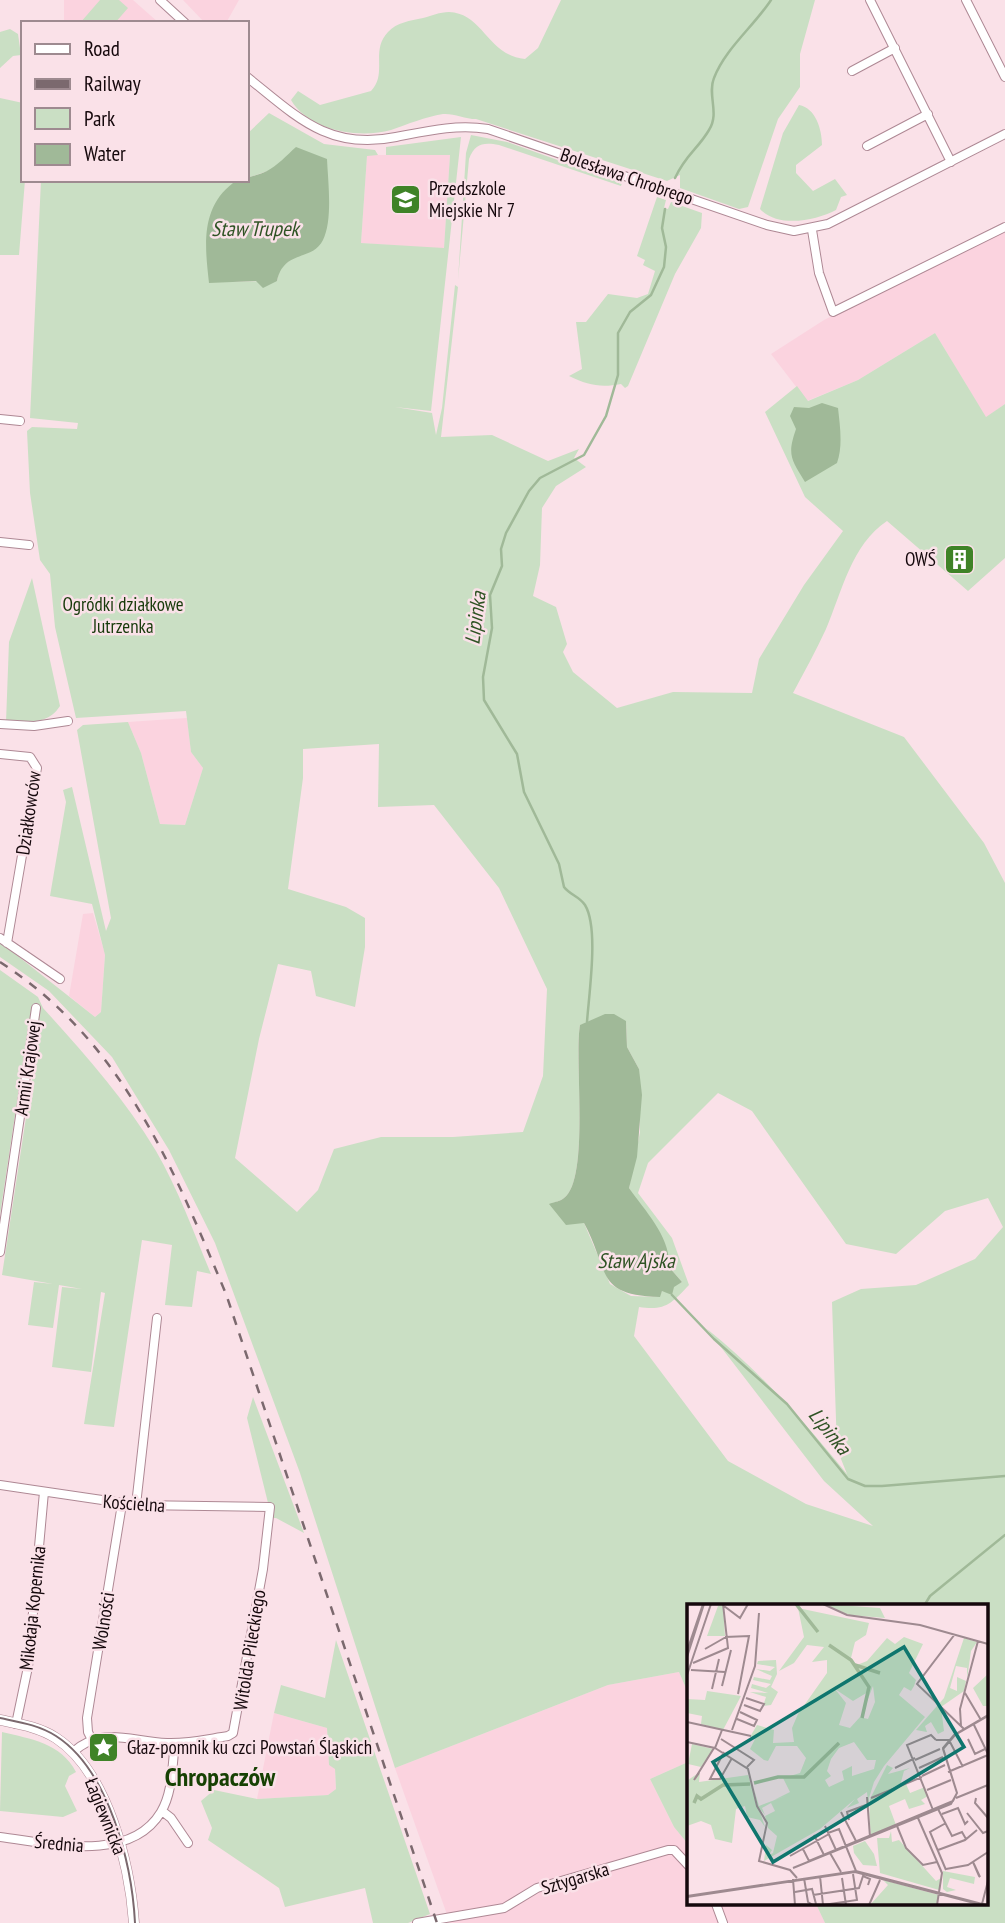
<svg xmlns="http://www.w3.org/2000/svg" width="1005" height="1923" viewBox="0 0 1005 1923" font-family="'PT Sans Narrow',sans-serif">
<rect width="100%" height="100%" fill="#fae1e8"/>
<path fill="#fbd3df" d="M64,0H133L159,23H64Z
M183,0H239L226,23H205Z
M367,155H450L444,249L361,243Z
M1005,230V404L986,418L935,333L858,380L807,401L771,354L824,320Z
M187,718L191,752L203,768L185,825L160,824L141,753L128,722Z
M93,913L105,954L101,1012L95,1017L69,996L83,914Z
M679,1672L688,1693V1762L650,1779L674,1827L688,1844V1904H816L825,1923H450L395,1768L608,1685Z
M274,1713L327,1728L329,1765L335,1768L336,1789L328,1795L257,1799Z"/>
<path fill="#cadfc4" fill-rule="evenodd" d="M100,0H119L128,8L115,23H80Z
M561,0H815L800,54V87L778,119L748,207L739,209L680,188V175L667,181L476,119C465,119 453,113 443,114C425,117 408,124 391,130C359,139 309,131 291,100L298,91L320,105L371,91C388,73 370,51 388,32C397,22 410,21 423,18C431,16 440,12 449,12C483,13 488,56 525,59L538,48Z
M10,29L18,34L21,55L13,56L0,68V32Z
M0,98L23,103L25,180L19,255H0Z
M799,105C816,108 822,130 822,145L796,165V173L813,191L835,179L847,195L841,197L836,210C815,221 778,228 760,209L783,133Z
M269,113L324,144L375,150L378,155L367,156L361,243L444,248L450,155H386V147L461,137L431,411L395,407L432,413L436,435L442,408L455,285L458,287L441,437L492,435L548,461L579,449L574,458L586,467L556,486L542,508L540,565L533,596L556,607L567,644L563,652L573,672L617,708L673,692L752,693L759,659L804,585L843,531L805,497L765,412L797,386L808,401L858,380L935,333L986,417L1005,404V558L968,591L887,521C851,545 842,592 826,629C816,651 804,672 793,693L904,737L984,843L1005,883V1923H825L816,1904H986V1606H688V1693L679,1672L608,1685L395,1768L300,1473L215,1243L169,1150L112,1057L49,991L0,957V942L95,1017L101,1012L105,955L92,904L50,896L66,802L63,790L72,787L106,931L111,918L77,730L83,725L128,722L141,753L160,824L185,825L203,768L191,752L186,711L76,718L55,627L50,574L40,560L30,493L27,431L32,427L77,429L78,423L30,418L41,180H240L235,182L209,282L277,281L280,268L294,257L315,249L268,171L247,178V134ZM379,744L378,807L434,805L499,888L547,989L543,1076L523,1132L453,1137H381L334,1149L318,1190L297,1212L235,1158L259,1039L278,964L311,971L316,996L355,1007L365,947V918L346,907L288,889L303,778V749ZM626,1021L627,1047L639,1069L640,1132L629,1188L669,1267L682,1282L662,1291L659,1297L631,1296L610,1284L584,1223L550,1205C554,1202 561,1201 564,1198C590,1178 574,1060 580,1025ZM718,1093L752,1111L846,1244L896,1254L945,1211L988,1198L1003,1227L975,1259L916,1285L861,1289L832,1302L837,1449L847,1474C804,1422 760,1371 707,1329L824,1481L873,1526L806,1504L728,1461L634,1336L639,1307C665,1311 671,1304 689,1285L672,1238L638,1193L648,1163Z
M471,135L507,142L622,183L621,186L499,145C484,142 475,143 469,159L458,280L466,153Z
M657,197L666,200L664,208L668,209L671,202L702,213L701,228L675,274L628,386L625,388L621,384C600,388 588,385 569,376L582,369L576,322H586L608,294L637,298L648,294L655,271L643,265L645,260L637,256Z
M32,578L60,706C47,726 27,721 6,722L9,642Z
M0,970L38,997L43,1008C84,1053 124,1098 156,1151C178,1189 194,1233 211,1274L197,1271L192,1307L165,1305L172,1245L142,1240L114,1427L84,1424L105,1293L101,1292L91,1372L52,1367L62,1287L82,1289L59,1285L53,1328L28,1325L34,1282L53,1284L2,1275L39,1032L28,1029L0,1215Z
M253,1397L304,1533L276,1518H267L269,1507L247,1418Z
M336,1640L430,1914L408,1923H373L365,1888L285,1907L279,1888L208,1840L212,1828L201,1801L214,1790L257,1799L328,1795L336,1789L335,1769L329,1765L327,1728L274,1713L281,1685L325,1698Z
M2,1732C31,1739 61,1743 76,1772L69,1776L65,1786L77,1811L63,1817L0,1811Z
M688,1762V1844L674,1827L650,1779Z"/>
<path fill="#a0b998" d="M296,147L327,159C328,181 333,220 323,240C312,262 284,249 277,281L263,288L256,281L209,283C205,247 200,208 233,183C243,177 255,177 267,171C277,166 287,155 296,147Z
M822,403L838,408C840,426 843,446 837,463L805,482C791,459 787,455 796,429L790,416L794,407L809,408Z
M605,1014H614L626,1021L627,1047L639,1069L642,1095L637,1157L629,1188C645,1211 671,1237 669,1267L682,1282L674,1287L672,1295L662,1291L660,1297C594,1295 610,1271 584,1223L566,1225L549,1204C554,1202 561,1201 564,1198C590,1178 574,1060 580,1025Z"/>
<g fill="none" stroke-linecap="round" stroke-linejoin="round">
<path stroke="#a0b998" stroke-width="2.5" d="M675,178C686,154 698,149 709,130C720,113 707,95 714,78C725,49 754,26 771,0
M587,1022C589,993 599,928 585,905C579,896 570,895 564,887L559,864L524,792L517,754L484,700L483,677L492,628L490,595L502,566L501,549L506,533L529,491L540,478L584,455L606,416L618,375V333L630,312L651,295L664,267L666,247L662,228L665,209
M672,1295L714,1339L787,1404L848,1479L865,1486H882L1005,1476
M924,1606L930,1596L1005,1535"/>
<defs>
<path id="minor" d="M160,0L185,23
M870,0L951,162
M966,0L1005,77
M852,71L895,48
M247,77C296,116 328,151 396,137C427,131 456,124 488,129L767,225L794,231L828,224L1005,134
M867,146L928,114
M812,230L819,273L833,312L1005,227
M0,419L20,421
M0,542L29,545
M0,724L34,726L68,721
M0,754L30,757L37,768L7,943
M0,938L60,979
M0,1252L36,1008
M0,1485L136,1505L270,1507L263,1569L233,1733L228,1736C208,1739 187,1744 167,1743C131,1742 103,1725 73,1752
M136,1505L157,1318
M16,1724L28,1667L44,1492
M91,1738L88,1732L87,1718L122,1504
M162,1811L171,1818L188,1843
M0,1837C49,1843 130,1864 161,1812C173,1792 172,1765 175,1743
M716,1904L723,1923
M417,1923L504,1908L537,1888L668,1850H674L688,1865"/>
<path id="tertiary" d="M0,1720C19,1724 39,1727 56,1738C108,1772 130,1866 134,1923"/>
</defs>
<use href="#minor" stroke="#ae8894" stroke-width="10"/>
<use href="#tertiary" stroke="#ae8894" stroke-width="11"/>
<use href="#minor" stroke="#fff" stroke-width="8"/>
<use href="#tertiary" stroke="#fff" stroke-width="10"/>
<path stroke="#7b696e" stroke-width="2" d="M0,1718C19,1722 39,1725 56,1736C109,1770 132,1864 135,1923"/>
<path stroke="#7b696e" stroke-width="2.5" stroke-dasharray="9 9" stroke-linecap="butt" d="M0,962C122,1041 172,1165 226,1294L437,1923"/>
</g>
<defs>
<symbol id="school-square" viewBox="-11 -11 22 22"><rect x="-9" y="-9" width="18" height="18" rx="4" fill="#3f8327" stroke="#fae1e8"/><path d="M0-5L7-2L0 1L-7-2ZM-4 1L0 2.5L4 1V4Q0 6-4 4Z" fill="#fff"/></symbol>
<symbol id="building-square" viewBox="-11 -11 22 22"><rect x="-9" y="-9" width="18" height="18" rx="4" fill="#3f8327" stroke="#fae1e8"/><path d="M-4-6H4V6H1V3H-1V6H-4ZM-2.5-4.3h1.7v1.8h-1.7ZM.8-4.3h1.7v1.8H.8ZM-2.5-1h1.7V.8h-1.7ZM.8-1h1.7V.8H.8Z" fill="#fff"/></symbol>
<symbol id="sight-square" viewBox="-11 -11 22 22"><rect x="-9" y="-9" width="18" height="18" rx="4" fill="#3f8327" stroke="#fae1e8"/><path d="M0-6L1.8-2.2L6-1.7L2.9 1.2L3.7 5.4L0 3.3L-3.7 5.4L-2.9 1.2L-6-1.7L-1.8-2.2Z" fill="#fff"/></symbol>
</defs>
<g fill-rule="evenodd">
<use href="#school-square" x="388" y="182" width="35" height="35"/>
<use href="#building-square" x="942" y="542" width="35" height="35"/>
<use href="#sight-square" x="86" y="1730" width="35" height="35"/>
</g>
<g text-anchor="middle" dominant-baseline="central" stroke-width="5" stroke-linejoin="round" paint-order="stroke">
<g font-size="19" fill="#15080c" stroke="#fae1e8">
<text transform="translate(627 176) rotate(19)">Bolesława Chrobrego</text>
<text transform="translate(28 813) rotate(-82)">Działkowców</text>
<text transform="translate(27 1068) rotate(-82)">Armii Krajowej</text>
<text transform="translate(134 1503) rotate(4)">Kościelna</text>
<text transform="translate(32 1608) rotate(-84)">Mikołaja Kopernika</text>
<text transform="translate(103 1621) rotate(-81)">Wolności</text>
<text transform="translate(249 1650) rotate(-81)">Witolda Pileckiego</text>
<text transform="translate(106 1816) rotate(68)">Łagiewnicka</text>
<text transform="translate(59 1843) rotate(5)">Średnia</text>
<text transform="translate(575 1878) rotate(-17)">Sztygarska</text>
</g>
<g font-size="19" fill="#15080c" stroke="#fae1e8" text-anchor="start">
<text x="429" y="188">Przedszkole<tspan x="429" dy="22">Miejskie Nr 7</tspan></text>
<text x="936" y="559" text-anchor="end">OWŚ</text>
<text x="127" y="1747">Głaz-pomnik ku czci Powstań Śląskich</text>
</g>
<g font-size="19" fill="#173a0a" stroke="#fae1e8">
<text x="123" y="604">Ogródki działkowe<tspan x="123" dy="22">Jutrzenka</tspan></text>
</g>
<g font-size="21" font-style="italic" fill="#2f5324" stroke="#fae1e8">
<text x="255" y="228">Staw Trupek</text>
<text transform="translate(475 618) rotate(-83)">Lipinka</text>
<text x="636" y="1260">Staw Ajska</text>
<text transform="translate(830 1431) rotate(51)">Lipinka</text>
</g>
<g font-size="26" font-weight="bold" fill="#164103" stroke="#fae1e8">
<text x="220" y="1776">Chropaczów</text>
</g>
</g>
<g transform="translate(687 1604)">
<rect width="301" height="301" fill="#fae1e8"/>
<path d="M138,0L193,4L198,14L162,11ZM36,1L38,32H20L31,2ZM111,4L182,19L179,31L168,38L164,54L170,61L180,57L200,34L208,40L217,33L236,40L222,69L229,76L227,82L224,87L217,83L212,91L238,113L197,162L187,178L182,194L183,218V195L200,161L206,164L201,170L223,164L217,167L213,182L187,193L219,180L223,189L238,183L241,192L234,196L238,200L222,205L218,195L202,202L209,221L184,231L180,188L170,195L172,199L160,204L168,195L133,225L77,257L79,241L85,246L82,251L86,249L90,232L81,224L78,212L88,207L84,199L75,204L78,211L71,203L67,185L72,202L101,191L87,196L103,188L96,174L113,169L119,154L110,142H89L81,157L77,156L63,145L68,135L63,133L70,121L87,126L86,139L107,138L105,124L111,110L140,69V56L125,58L137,43L120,41L107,59L92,67L117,33ZM186,82L188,98L181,115L173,113L163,124L152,121L159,99L148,85L166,97L181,88L176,108ZM167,138L180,156H189L187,165L165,172V162L155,167L157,176L142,183L138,176L144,172L140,167L144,155L152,144ZM277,34L290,38L284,47L280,75V64L269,62L263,84L270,87V73L279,77L277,87L254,103L257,127L251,130L244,118L238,122L240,128L229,126L257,94ZM89,56L90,70L84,83L91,88L84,101L76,102L79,93L63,88L81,89L64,84L65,80L79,84L84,80L66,76L67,73L83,76L85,72L69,65L83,67L88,63L70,60L71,57ZM301,70V102H296L286,84ZM20,87L54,92L36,126L14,120L15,112L0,109V95L18,96ZM5,140L26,145L14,163L1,160ZM13,168L12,178L61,171L78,223L73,216L60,213L58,202L49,205L45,239L28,235L24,221L14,217L0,222L1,176ZM204,227L205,238L212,236L249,277L254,274L252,286L193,269L190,234H202ZM178,237L187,250L190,262L176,261L167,249L166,242ZM256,267L288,273L287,280L263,274L260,283L269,286L260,288L256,285ZM196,276L252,291L249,301H183L201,281Z" fill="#cadfc4" fill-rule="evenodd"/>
<path fill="none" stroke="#a0b998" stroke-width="3.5" d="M109,0L131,28M142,41L164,56L182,83L175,114M168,61L193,69M67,179L91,173H117L152,139M7,199L10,192L14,195L36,181L63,180"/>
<path fill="none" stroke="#9e8a90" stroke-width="2" d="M136,0L160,11L233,21L301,40M37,2L53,14L61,0M268,30L230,80L277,125M38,33L62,32L51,90M18,45L39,33M0,47L16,0M0,53L17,0M6,59L41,44L36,0M4,66L38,68M0,71L24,0M35,82L44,46M25,85L32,55M278,89L294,116M57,101L73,107L77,100L59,94M50,115L67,122L70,116L53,108M0,118L64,132M287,121L301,150M274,122L273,105L291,37M45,126L68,62L72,9M34,135L67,156L60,163M281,135L288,150L298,145M249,136H262L276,163M0,138L28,144L35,126M28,144L61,165L70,202L80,219L72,257L103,266L110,274M37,148L23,175H33L45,154M228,156L253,145M208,164L228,154M232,164L256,153M261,168L301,151M12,169L7,176L27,144M235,172L258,161M240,186L264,176M180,193L183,233M184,194L235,173M269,194L301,181M289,194L288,199L301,214M251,205L265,232L275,228L279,235M246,206L220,141L244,131L249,136M154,208L170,239M280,209L296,229L301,227M255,210L271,204L278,220L281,217M231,214L255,269L250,301M162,216L160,208L179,201M259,219L243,228L259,266M138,222L149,246M210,222L219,244L236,261L250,258M141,229L152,225L169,267M127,231L137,251M116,245L122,257L266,197L270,189L256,145L268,131L301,112M251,246L278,236L290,226M143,249L154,268M103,252L142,230M286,258L292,272L293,273L287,260M106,264L264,200L270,189L256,144L267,131L301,111M259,265L281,261L301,248M133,272L136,301M117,274L121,298L126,301M155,274L159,301M106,275L108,301M108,288L125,285L129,300M126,291L172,284L176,272L183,275L181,281M0,292L169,267L299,301M0,293L168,268L295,301M295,300L301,277M136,301L170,296L166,270M182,301L193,276"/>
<path fill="#0f766e" fill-opacity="0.15" stroke="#0f766e" stroke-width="3.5" d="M217,43L277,143L86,258L26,158Z"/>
<rect width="301" height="301" fill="none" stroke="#15080c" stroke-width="3.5"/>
</g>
<rect x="21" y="21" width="228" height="161" fill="#fae1e8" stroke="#9e8a90" stroke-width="2"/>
<rect x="35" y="44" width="35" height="10" fill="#ffffff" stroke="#9e8a90" stroke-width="2"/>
<text x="84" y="56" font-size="21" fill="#15080c">Road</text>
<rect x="35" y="79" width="35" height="10" fill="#7b696e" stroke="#9e8a90" stroke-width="2"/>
<text x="84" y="91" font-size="21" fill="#15080c">Railway</text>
<rect x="35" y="108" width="35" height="21" fill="#cadfc4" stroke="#9e8a90" stroke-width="2"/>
<text x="84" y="126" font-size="21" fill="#15080c">Park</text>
<rect x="35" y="144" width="35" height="21" fill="#a0b998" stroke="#9e8a90" stroke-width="2"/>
<text x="84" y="161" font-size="21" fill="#15080c">Water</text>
</svg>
